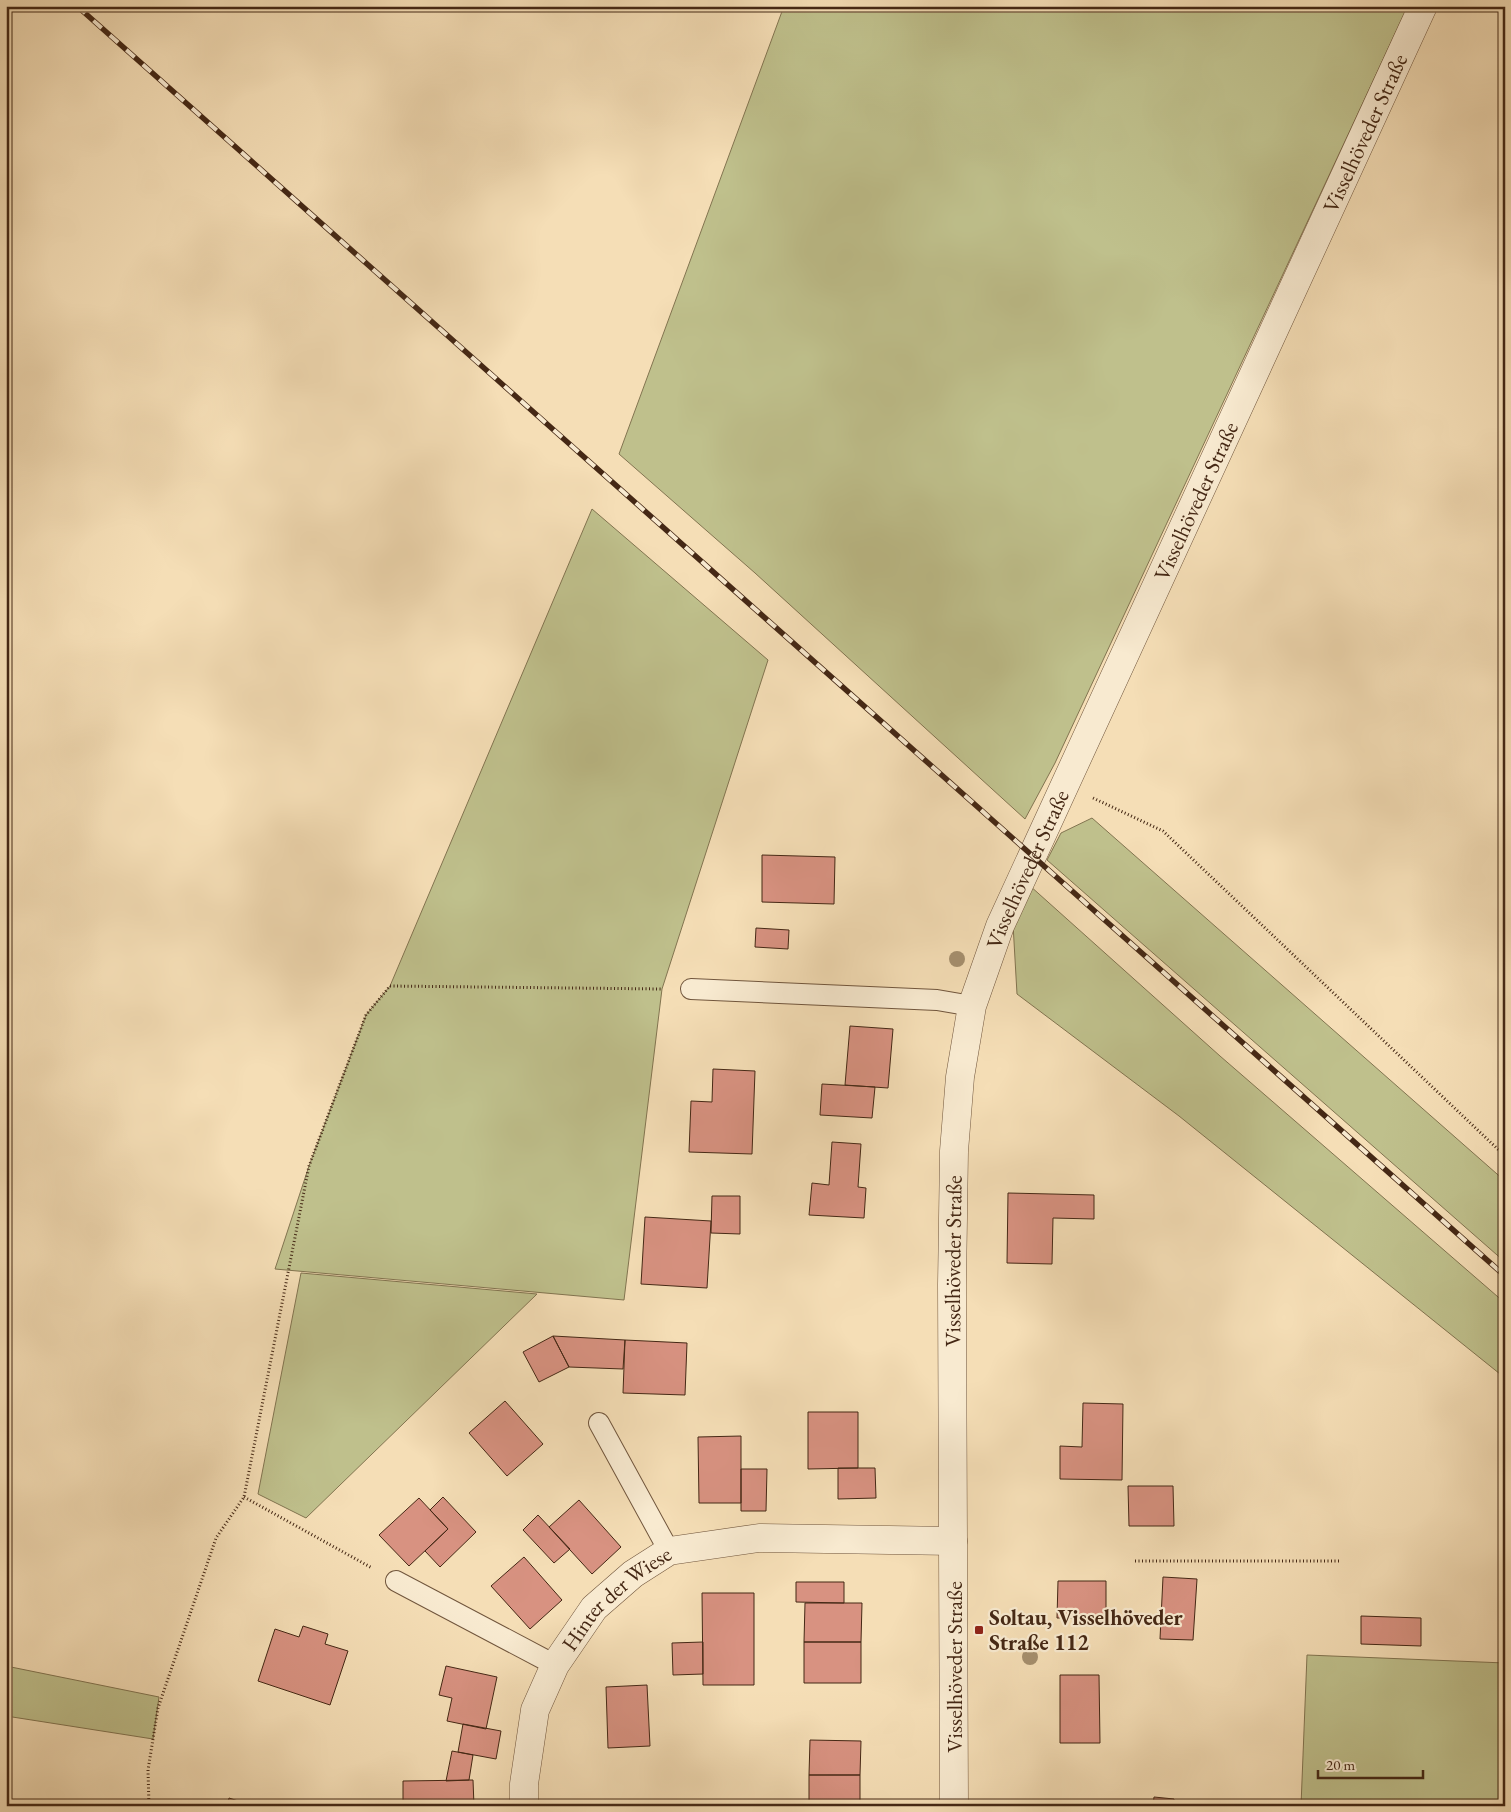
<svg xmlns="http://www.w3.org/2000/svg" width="1511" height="1812" viewBox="0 0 1511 1812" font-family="'EB Garamond',serif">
<rect width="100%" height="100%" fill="#f5deb6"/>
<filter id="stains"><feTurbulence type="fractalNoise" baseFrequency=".004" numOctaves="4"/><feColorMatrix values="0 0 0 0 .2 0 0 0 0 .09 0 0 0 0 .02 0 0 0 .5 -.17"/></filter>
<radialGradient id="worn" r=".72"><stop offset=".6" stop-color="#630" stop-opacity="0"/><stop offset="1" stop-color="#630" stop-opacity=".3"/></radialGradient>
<path fill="#bfc08c" stroke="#827450" d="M784,6H1408L1055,763L1025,819L755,573L619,454Z
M592,509L768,660L662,989L624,1300L275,1269L309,1166L366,1015L390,986Z
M1092,818L1505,1181V1262L1047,860L1061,833Z
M1029,885L1220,1056L1505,1303V1378L1179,1116L1017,994L1013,924Z
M301,1273L537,1294L306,1518L258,1494Z
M1307,1655L1505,1663V1806H1301Z
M6,1666L159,1697L153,1739L6,1716Z"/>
<path fill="#d89281" stroke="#452815" d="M762,855L835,857L834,904L762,902Z
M756,928L789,930L788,949L755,947Z
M850,1026L893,1029L888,1088L845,1085Z
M713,1069L755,1071L752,1154L689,1152L691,1101L712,1102Z
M822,1084L875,1087L872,1118L820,1115Z
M832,1142L861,1144L858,1187L866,1188L864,1218L809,1215L812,1183L829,1185Z
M1008,1193L1094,1195V1219L1053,1218L1052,1264L1007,1263Z
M712,1196H740V1234L711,1233Z
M645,1217L711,1221L707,1288L641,1284Z
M553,1336L569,1367L539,1382L523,1352Z
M553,1336L625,1340L623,1369L569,1367Z
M625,1340L687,1343L685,1395L623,1393Z
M505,1401L543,1444L507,1476L469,1433Z
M1083,1403L1123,1404L1122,1480L1060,1479V1446L1082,1447Z
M808,1412H858V1468L808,1469Z
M741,1436V1503H699L698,1437Z
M838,1468H875L876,1498L838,1499Z
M741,1469H767L766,1511H741Z
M1128,1486H1173L1174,1526H1129Z
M443,1497L476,1532L440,1567L425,1551L448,1529L430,1510Z
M419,1498L448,1529L409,1566L379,1535Z
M579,1500L621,1547L592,1574L549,1527Z
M538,1515L570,1549L554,1563L523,1530Z
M524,1557L562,1600L530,1629L491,1586Z
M1163,1577L1197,1579L1193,1640L1160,1639Z
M1058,1581H1106V1618H1057Z
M796,1582H844V1603L796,1602Z
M702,1593H754V1685H703Z
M805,1603H862L861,1642H804Z
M1361,1616L1421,1618V1646L1361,1644Z
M303,1626L328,1634L325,1644L348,1651L330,1705L258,1681L275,1629L299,1637Z
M703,1642V1674L673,1675L672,1643Z
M804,1642H861V1683H804Z
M446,1666L497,1677L486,1729L447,1721L452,1698L439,1695Z
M1060,1675H1099L1100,1743H1060Z
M647,1685L650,1746L608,1748L606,1687Z
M463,1724L501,1731L496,1759L458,1752Z
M810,1740L861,1741L860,1775H809Z
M452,1751L473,1755L469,1780L446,1781Z
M809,1775H860V1806H809Z
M473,1780L474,1806H379V1803H403V1781Z
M1154,1797L1174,1799V1806H1153Z
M229,1798L254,1806H227Z"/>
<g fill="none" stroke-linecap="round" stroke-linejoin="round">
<defs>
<path id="service" d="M691,989L937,1000L972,1006
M599,1423L669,1551
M396,1581L555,1665"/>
<g id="minor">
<path id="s1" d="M524,1806V1784L535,1710L555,1665L594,1608L633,1574L669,1551L759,1538L953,1541"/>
</g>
<g id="tertiary">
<path id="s2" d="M954,1806L952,1285L954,1151L960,1077L972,1006L1000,926L1423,6"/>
</g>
</defs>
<use href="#service" stroke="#71563d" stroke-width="22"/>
<use href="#minor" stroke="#71563d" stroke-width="29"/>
<use href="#tertiary" stroke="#71563d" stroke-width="29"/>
<path stroke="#452815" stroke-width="3" stroke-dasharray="1 2.5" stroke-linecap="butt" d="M1093,798L1163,831L1505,1156
M244,1497L372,1568
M1135,1561H1340
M149,1806L148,1770L158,1708L216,1538L244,1497L309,1166L366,1015L390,986L663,989"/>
<use href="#service" stroke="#f8ead0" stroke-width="20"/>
<use href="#minor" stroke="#f8ead0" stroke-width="28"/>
<use href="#tertiary" stroke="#f8ead0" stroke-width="28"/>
<defs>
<path id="rail" d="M77,6L1505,1276"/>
</defs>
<use href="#rail" stroke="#452815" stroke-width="5.5"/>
<use href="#rail" stroke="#f8ead0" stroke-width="4" stroke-dasharray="11" stroke-linecap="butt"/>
</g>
<g fill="#a58f6e">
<circle cx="957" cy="959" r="8"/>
<circle cx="1030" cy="1657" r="8"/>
</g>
<rect fill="#8f2418" stroke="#f8ead0" stroke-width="2" x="974" y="1625" width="10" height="10" rx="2.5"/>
<g text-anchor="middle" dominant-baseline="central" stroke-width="4.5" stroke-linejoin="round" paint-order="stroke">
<g font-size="22" fill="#452815" stroke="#f8ead0">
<text stroke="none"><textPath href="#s2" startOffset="1759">Visselhöveder Straße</textPath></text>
<text stroke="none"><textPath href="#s2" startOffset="1354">Visselhöveder Straße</textPath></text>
<text stroke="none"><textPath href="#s2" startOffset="949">Visselhöveder Straße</textPath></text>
<text stroke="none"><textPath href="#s2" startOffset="545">Visselhöveder Straße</textPath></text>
<text stroke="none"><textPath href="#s1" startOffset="238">Hinter der Wiese</textPath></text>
<text transform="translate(954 1667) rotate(-90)">Visselhöveder Straße</text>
</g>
<g font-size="22" font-weight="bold" fill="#452815" stroke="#f8ead0" text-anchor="start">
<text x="989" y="1617">Soltau, Visselhöveder<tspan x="989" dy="25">Straße 112</tspan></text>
</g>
</g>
<rect width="1511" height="1812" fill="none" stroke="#f5deb6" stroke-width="25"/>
<rect x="8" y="8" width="1496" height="1797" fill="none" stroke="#452815" stroke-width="2.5"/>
<rect x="12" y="12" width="1486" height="1787" fill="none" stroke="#452815"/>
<path d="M1318 1770v8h105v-8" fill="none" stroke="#452815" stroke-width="2.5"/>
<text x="1326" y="1770" font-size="15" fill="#452815" stroke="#f8ead0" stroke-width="4" paint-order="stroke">20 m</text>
<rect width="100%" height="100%" filter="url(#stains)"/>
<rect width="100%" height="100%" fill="url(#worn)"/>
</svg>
